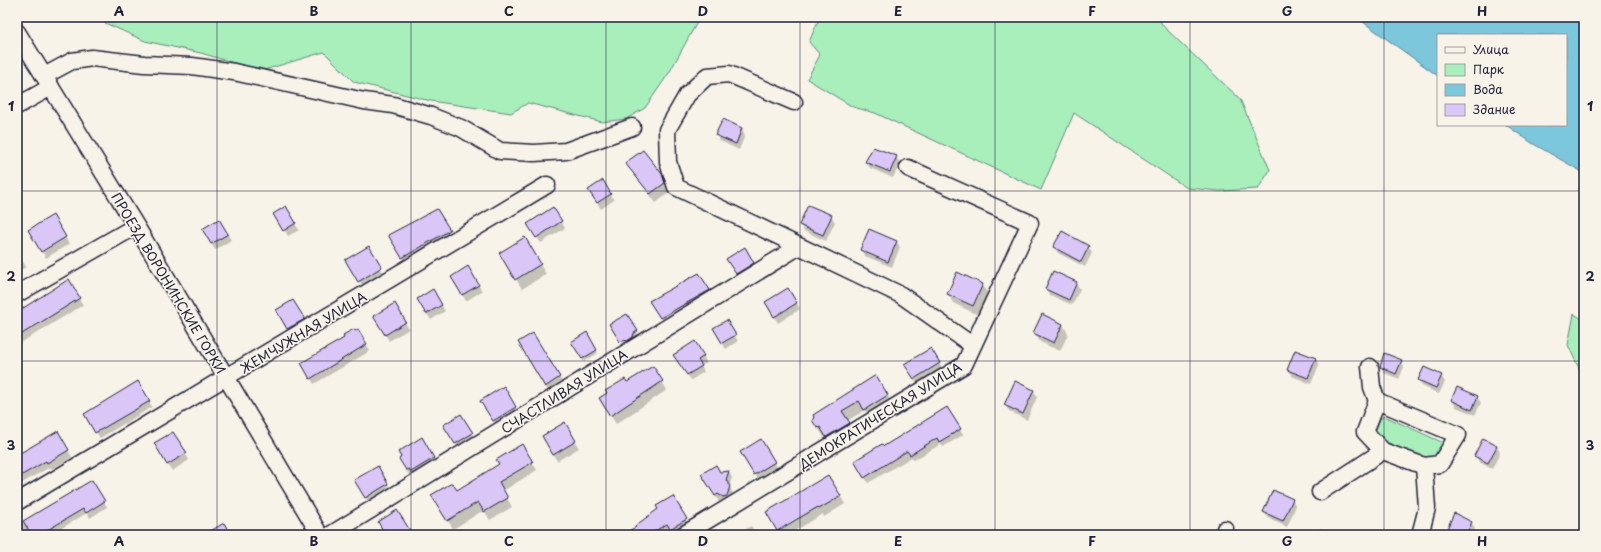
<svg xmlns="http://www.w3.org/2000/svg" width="1601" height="552" viewBox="0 0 1601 552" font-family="'Playpen Sans',sans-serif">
<rect width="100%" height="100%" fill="#f7f3e8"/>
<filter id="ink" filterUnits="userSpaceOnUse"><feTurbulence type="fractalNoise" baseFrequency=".025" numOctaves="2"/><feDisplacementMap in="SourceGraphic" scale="8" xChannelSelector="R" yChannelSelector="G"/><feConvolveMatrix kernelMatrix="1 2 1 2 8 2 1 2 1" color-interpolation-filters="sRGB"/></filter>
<g filter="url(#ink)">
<path fill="#a8efbc" stroke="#65887c" d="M97,17H700L669,73L645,108L626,119L602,122L528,103L511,113L431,101L354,82L324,52L261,71L201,53L145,41L105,23Z
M814,17H1157L1164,27L1240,99L1270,170L1258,189L1219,191L1187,188L1074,113L1041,190L875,113L853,107L807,79L820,55L809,42L818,21Z
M1574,314L1584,320V379L1568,345Z
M1384,416L1446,444L1444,449L1432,458H1422L1381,440L1375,431L1380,419Z"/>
<path fill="#7cc7db" stroke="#58859b" d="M1356,17H1584V173L1532,143L1506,125H1566V35H1438V76Z"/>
<path fill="#0003" d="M742,129L745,135L739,150L720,141L716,135Z
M896,157L900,163L893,178L870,168L866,162Z
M627,164L661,175L669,193L656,203Z
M603,182L614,200L601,209L593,196Z
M286,208L299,230L288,236L275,215Z
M553,208L565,228L541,243L532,230Z
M436,210L452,237L407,264L390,235Z
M53,216L69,244L46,258L29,231Z
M831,216L835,222L826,241L804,231L800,225Z
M219,220L231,240L215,250L203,230Z
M524,239L546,274L522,289L501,253Z
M896,241L900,247L892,267L865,256L861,250Z
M368,247L386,277L365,290L347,260Z
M1054,247H1088L1092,253L1085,267L1058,253Z
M745,249L757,269L740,280L728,259Z
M17,251L26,267L17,272Z
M468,268L482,291L466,301L452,277Z
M958,273L983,285L988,295L978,315L953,303L948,294Z
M699,274L713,296L665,324L651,301Z
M68,281L83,305L17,345V312Z
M1076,283L1080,289L1072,305L1050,295L1046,289Z
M788,289L800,309L778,323L766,303Z
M433,290L445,311L431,320L418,299Z
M293,301L307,325L291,335L277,310Z
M394,305L409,329L389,341L375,317Z
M626,315L640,338L625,347L611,324Z
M726,321L738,341L726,349L714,329Z
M1063,324L1068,334L1060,351L1040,342L1035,333Z
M358,330L370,351L314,384L302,364Z
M533,334L565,387L551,395L524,352Z
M586,334L598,353L584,362L573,342Z
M694,343L707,363L701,366L704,372L691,380L678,361Z
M931,349L943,370L918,385L906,364Z
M1316,359L1319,365L1311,384L1292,376L1288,370Z
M1401,361L1404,367L1399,379L1384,373L1381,367Z
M653,367L667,390L616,424L600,398Z
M876,376L893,405L870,419L865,410L847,421L854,432L832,446L826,436L824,437L813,420Z
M1441,376L1445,382L1439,394L1422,386L1419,380Z
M138,383L152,407L100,438L85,414Z
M1015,383L1034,391L1037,397L1027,420L1009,411L1005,405Z
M504,388L517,410L495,423L482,401Z
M1477,397L1481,403L1475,415L1456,407L1452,400Z
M947,408L963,435L943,447L941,444L914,460L912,457L868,483L855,461L883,448Z
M461,415L475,439L459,449L444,425Z
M564,424L579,448L557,461L543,437Z
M57,432L72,457L52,469L50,467L17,486V452L20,454Z
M173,433L189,460L172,471L155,444Z
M421,439L439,468L412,479L405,469Z
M761,441L778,469L759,481L742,452Z
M522,445L537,470L503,491L512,507L490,520L484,510L453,529L438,504L500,464Z
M1497,446L1500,453L1492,469L1479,462L1476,456Z
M377,468L391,490L369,503L356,481Z
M729,472L732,478L729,486L733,493L732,500L727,503L722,500L719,502L706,481L720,473Z
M828,476L845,504L824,517L823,514L788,535H781L767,512Z
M92,481L107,507L90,518L87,513L50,535H17V525Z
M673,497L690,527L676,535L672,530L664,535H622L637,528Z
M1292,500L1296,506L1287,527L1268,518L1264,512Z
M1471,522L1475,529L1472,535H1449L1447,531Z
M751,526L756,535H736Z
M1320,528L1338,535H1318Z"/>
<path fill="#dbc7f7" stroke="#22223b" d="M723,119L742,128L736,144L715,135Z
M873,147L897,156L890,172L865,162Z
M643,150L662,174L665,183L650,194L625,163Z
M603,180L611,194L597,203L588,190Z
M808,205L832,215L823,235L799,225Z
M286,206L296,223L283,231L273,214Z
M553,207L562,221L536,238L527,224Z
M437,209L450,230L402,258L388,235Z
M53,215L66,237L41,252L28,230Z
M219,219L228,234L211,244L202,229Z
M869,229L897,241L888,262L860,250Z
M1062,231L1089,246L1081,262L1053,247Z
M525,237L541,264L515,280L499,253Z
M369,246L382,267L358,282L345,260Z
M745,247L754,263L736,274L726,259Z
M468,266L479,285L462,295L451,277Z
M1053,271L1077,282L1069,300L1045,289Z
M957,272L983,284L973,306L947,294Z
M699,273L710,290L660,318L649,301Z
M69,279L80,298L17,337V312Z
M788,288L797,303L774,317L765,302Z
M433,289L442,305L426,314L417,299Z
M293,300L305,319L287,329L276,310Z
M395,303L406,322L385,335L373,316Z
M627,314L638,331L634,333L633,337L627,341L624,340L620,342L609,324Z
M1042,314L1063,324L1054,343L1033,333Z
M727,320L736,335L722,343L713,328Z
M354,329L355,331L358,329L367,344L310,379L301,363L344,338L343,335Z
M587,332L597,350L582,359L571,342Z
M533,333L560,377L545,387L518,342Z
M695,341L704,356L698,360L702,366L687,375L673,355Z
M931,348L940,363L914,379L904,364Z
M1295,350L1316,358L1308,378L1287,370Z
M1384,353L1402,360L1396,374L1380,367Z
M653,366L663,381L610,416L599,398L607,393L605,391L625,379L627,382Z
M1424,367L1442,375L1436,388L1418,380Z
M876,375L888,395L864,410L859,401L842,411L850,423L826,437L820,427L817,428L812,420L814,418L813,415Z
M138,381L150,401L95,433L84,414Z
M1015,381L1034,390L1023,414L1004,405Z
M504,386L516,407L493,421L480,401Z
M1457,387L1478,396L1472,410L1451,400Z
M947,407L961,429L939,442L937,438L910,455L907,451L864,478L854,461L882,444L884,446Z
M461,414L473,433L455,444L443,425Z
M565,422L576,441L553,455L542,436Z
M58,431L69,450L47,463L46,461L17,478V455Z
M173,432L187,453L167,465L154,443Z
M422,437L434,458L411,472L409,469L406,470L399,459L401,457L398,452Z
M1483,438L1497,446L1488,463L1474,456Z
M761,439L775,462L754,475L740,452Z
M522,444L533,462L499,482L508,498L484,512L478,502L447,521L431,495L452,483L457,490L499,464L496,460Z
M716,465L720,472L729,471L726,480L730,486L727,496L723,497L718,494L715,496L701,474Z
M378,466L388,484L365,498L354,480Z
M828,475L841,496L819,509L818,507L777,531L766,512Z
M92,480L105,501L86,513L83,509L39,535H32L23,521Z
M1273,490L1293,499L1283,521L1263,512Z
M673,496L687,519L670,529L667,524L648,535H621L636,527L635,526L658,509L656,506Z
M397,510L413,535H386L378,522Z
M1454,513L1472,522L1466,535H1456L1446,531Z
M224,523L231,535H204Z"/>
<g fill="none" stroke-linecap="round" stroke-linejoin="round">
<defs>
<path id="minor" d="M17,32L136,226L320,535
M44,76L72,61L92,58L144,64L192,66L234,72L364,101L393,105L431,116L461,128L500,151L534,153L566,151L632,127
M794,102L729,74L707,76L687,95L667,130L668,162L676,187L901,295L972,345
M17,106L51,87
M17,294L136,226
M1370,367L1372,387L1377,401L1365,432L1383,451
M1377,401L1458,435L1440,464L1424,466
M1320,492L1383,451L1424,466L1427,508L1420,535
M17,502L547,185
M330,535L798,247
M683,535L964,365L1030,223L908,168
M1223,535L1225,529"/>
</defs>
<use href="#minor" stroke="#22223b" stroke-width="19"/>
<use href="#minor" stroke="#f7f3e8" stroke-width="16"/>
</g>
</g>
<path fill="none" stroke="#22223b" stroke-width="1" stroke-opacity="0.55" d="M217,17V535M411,17V535M606,17V535M800,17V535M995,17V535M1190,17V535M1384,17V535M17,191H1584M17,361H1584"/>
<g text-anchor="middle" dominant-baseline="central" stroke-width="3.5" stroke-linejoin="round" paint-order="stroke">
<g font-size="13" fill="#22223b" stroke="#f7f3e8">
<text transform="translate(169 283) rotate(59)">ПРОЕЗД ВОРОНИНСКИЕ ГОРКИ</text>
<text transform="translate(303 332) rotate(-31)">ЖЕМЧУЖНАЯ УЛИЦА</text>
<text transform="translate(564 391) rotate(-32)">СЧАСТЛИВАЯ УЛИЦА</text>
<text transform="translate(880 415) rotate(-32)">ДЕМОКРАТИЧЕСКАЯ УЛИЦА</text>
</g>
</g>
<rect width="1601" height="552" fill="none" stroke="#f7f3e8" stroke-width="44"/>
<rect x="1437" y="34" width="130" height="92" fill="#f7f3e8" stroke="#a29fa3"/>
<rect x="1445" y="47" width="20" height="6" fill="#f7f3e8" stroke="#a29fa3"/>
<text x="1473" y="54" font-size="12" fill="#22223b">Улица</text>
<rect x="1445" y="64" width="20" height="12" fill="#a8efbc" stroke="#a29fa3"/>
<text x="1473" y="74" font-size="12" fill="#22223b">Парк</text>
<rect x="1445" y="84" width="20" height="12" fill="#7cc7db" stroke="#a29fa3"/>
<text x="1473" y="94" font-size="12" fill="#22223b">Вода</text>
<rect x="1445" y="104" width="20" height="12" fill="#dbc7f7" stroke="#a29fa3"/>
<text x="1473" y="114" font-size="12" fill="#22223b">Здание</text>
<rect x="22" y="22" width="1557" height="508" fill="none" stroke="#22223b" stroke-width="1.5"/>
<g font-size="13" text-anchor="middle" font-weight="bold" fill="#22223b">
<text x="119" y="16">A</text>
<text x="314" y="16">B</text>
<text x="509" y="16">C</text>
<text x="703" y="16">D</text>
<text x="898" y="16">E</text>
<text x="1092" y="16">F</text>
<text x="1287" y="16">G</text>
<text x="1482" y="16">H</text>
<text x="11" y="111">1</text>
<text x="1590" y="111">1</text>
<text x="11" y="281">2</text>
<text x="1590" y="281">2</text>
<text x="11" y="450">3</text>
<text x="1590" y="450">3</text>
<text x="119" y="546">A</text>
<text x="314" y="546">B</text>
<text x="509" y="546">C</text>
<text x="703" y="546">D</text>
<text x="898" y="546">E</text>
<text x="1092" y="546">F</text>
<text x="1287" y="546">G</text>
<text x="1482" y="546">H</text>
</g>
</svg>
